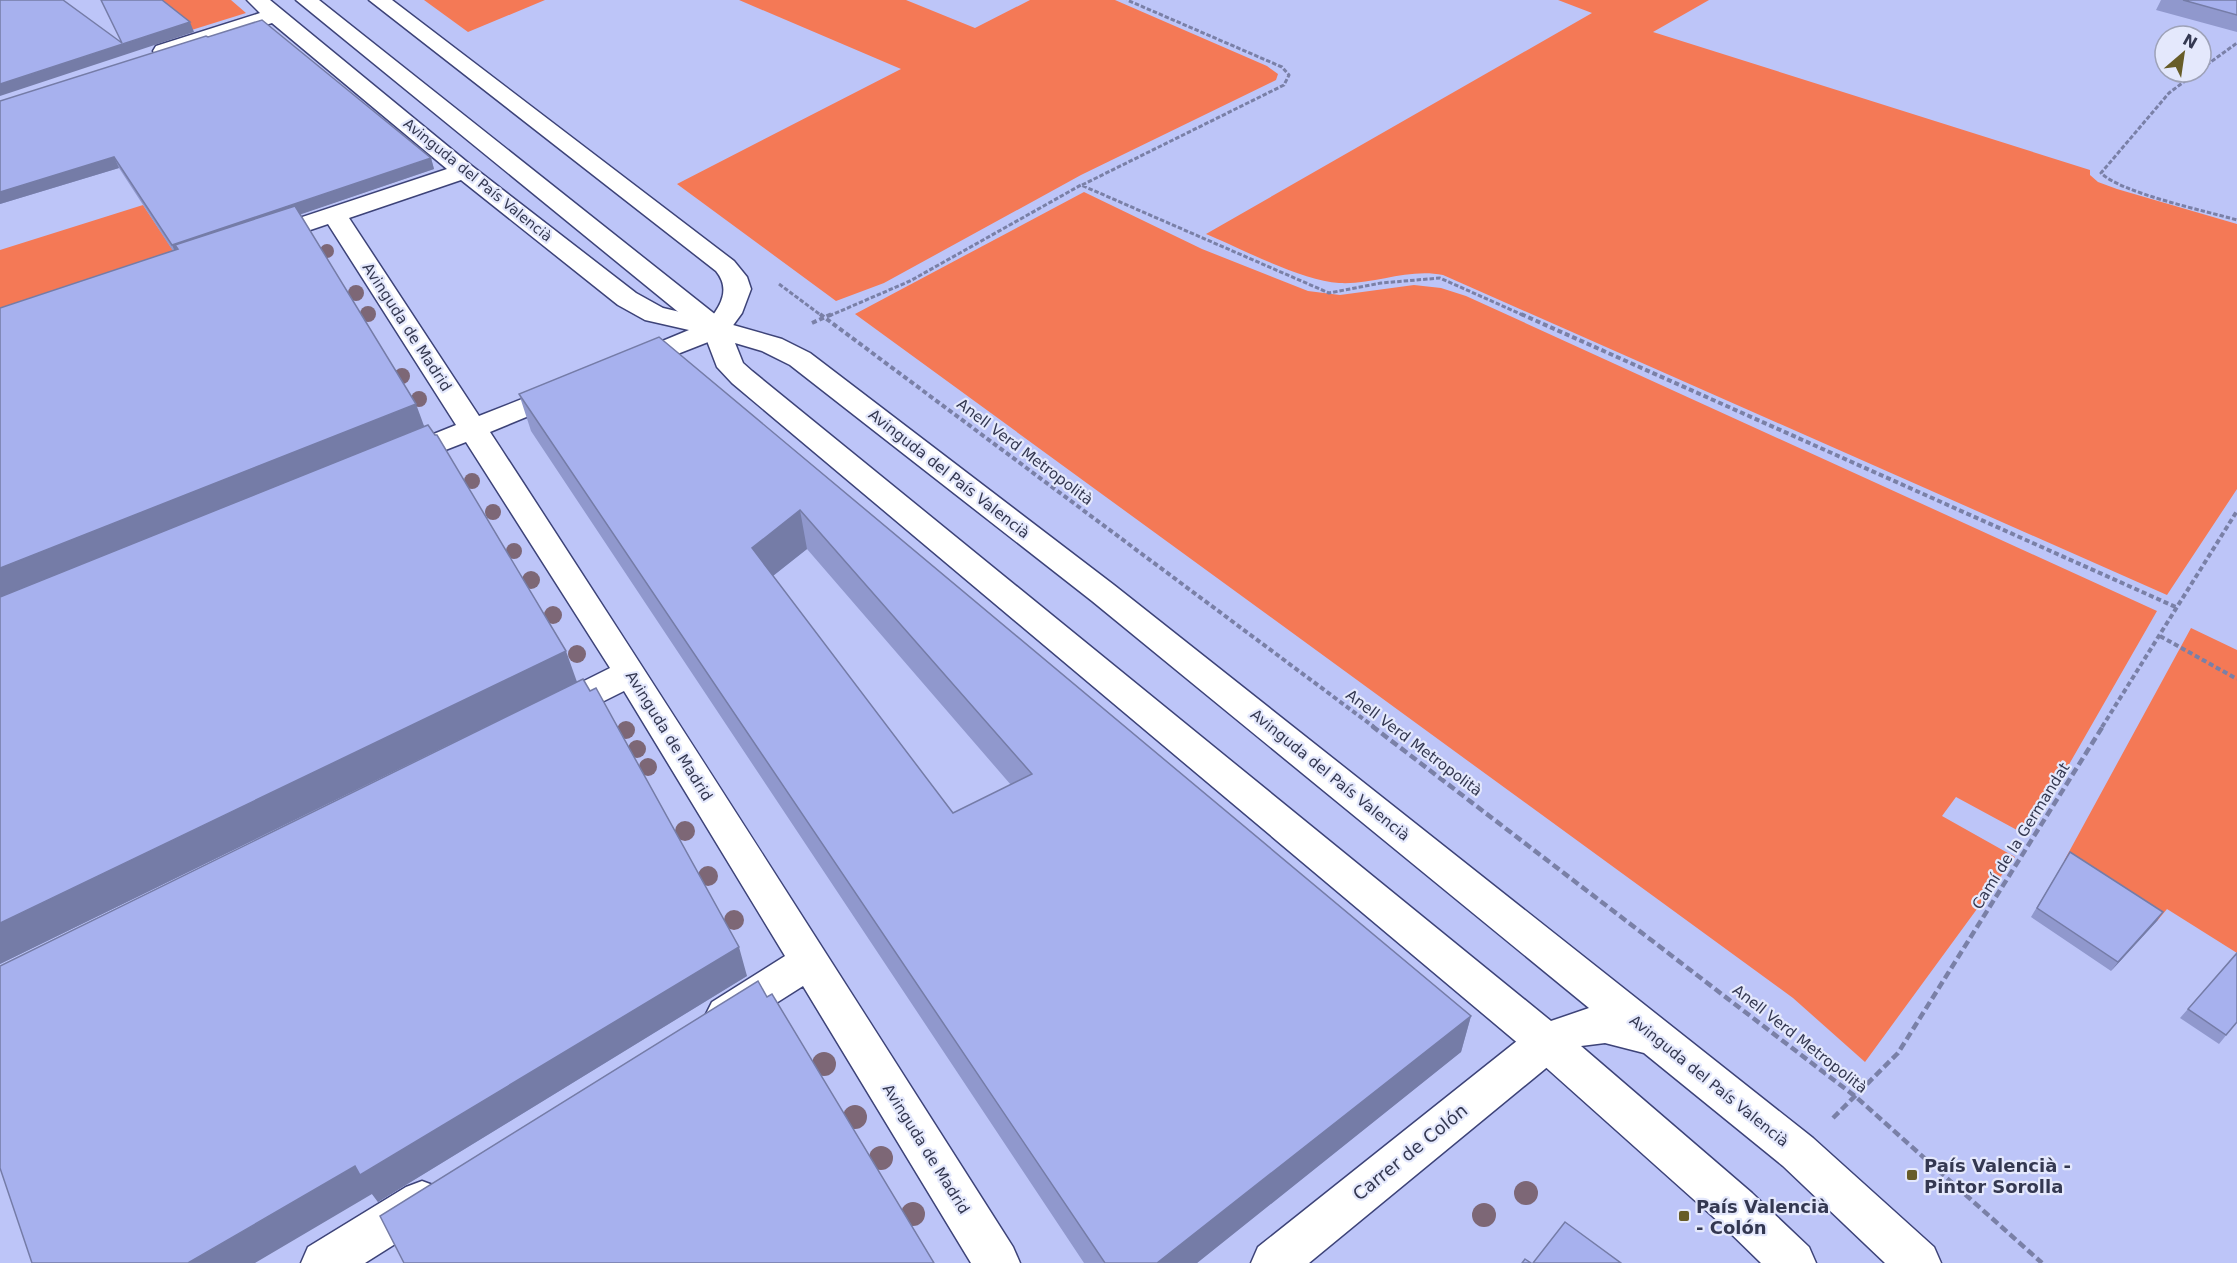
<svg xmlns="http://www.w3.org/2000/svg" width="2237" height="1263" viewBox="0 0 2237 1263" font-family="'DejaVu Sans',sans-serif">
<rect width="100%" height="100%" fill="#bdc5f8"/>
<path fill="#f47956" d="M153,0H231L246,13L182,33Z
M424,0H545L468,32Z
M739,0H906L975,28L1030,0H1115L1267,66L1278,74L1276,80L1081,175L884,283L836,301L677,184L901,69Z
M1558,0H1709L1653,32L2090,170V175L2098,182L2117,189L2237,224V489L2167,595L1443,275C1407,268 1375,285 1339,283C1302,281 1242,249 1206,234L1592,13Z
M1084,192L1202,249L1308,291L1340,295L1414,285L1441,288L1466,296L2157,611L2028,836L1956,797L1942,816L2015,857L1865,1062L1793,998L855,314Z
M143,205L176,255L0,313V250Z
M2191,628L2237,650V953L2167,909L2157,921L2064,861Z"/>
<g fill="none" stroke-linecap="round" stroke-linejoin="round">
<defs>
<path id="street" d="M247,0H270L472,166L636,293L663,308L710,319C722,304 730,288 716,271L369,0H392L734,261L747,277L751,289L742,313L726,335L629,373L619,371L615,365L619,359L689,330L645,320L618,305L461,180L349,218L479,416L565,382L575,385L579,391L575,397L490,432C667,703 840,975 1013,1247L1020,1263H971L803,986L740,1026L726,1032L712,1026L706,1014L712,1002L785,956L624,691L568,719L556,723L544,719L539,710L544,701L610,668L466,442L399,468L389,466L384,459L389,452L456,425L328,224L263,246L254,243L250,238L254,233L447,169L272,23L164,57L156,56L153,51L156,46L260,13Z
M1547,1024L1562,1029L1568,1042L1562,1055L1309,1263H1251L1258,1247L1532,1029Z
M422,1181L438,1187L444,1202L438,1217L365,1263H301L308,1247L406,1187Z"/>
<path id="secondary" d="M296,0H319L726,323L782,339L810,353L1114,585L1813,1138L1934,1247L1941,1263H1885L1783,1166L1644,1053L1605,1043L1581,1046L1752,1193L1809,1247L1816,1263H1761L1720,1223L1532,1055L732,383L717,367L704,333ZM735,343L762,351L790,365L1092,601L1589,1008L1551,1021L752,371L743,363Z"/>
</defs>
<use href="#street" stroke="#3d4378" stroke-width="3"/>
<use href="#secondary" stroke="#3d4378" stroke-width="3"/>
<path stroke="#7a80a7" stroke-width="3" stroke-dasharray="4.5 2" stroke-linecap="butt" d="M2201,69L2237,43
M2197,72L2169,93L2101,173C2121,193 2206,211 2237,220
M1082,185L1284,85L1289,75L1282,67L1127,0
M779,284L822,316
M829,316L910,281L1081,185L1329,293L1381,283L1440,278L1525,316"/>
<path stroke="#7a80a7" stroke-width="4" stroke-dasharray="5 3" stroke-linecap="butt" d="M820,314L1374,727
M1521,314L2178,608
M812,323L832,314
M2160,636L2237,679
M2102,727L2237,511"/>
<path stroke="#7a80a7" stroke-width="4.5" stroke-dasharray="8 4" stroke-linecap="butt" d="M1372,726L1856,1097L2042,1263
M1833,1118L1898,1053L2103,726"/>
<use href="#street" fill="#fff" fill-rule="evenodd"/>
<use href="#secondary" fill="#fff" fill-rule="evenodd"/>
</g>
<g fill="#7d6776">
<circle cx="327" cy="251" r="7"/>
<circle cx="356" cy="293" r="8"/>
<circle cx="368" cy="314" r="8"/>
<circle cx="402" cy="376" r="8"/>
<circle cx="419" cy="399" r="8"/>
<circle cx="472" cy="481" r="8"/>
<circle cx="493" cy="512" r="8"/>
<circle cx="514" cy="551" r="8"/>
<circle cx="531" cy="580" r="9"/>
<circle cx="553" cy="615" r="9"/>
<circle cx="577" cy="654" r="9"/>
<circle cx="626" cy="730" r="9"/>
<circle cx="637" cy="749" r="9"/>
<circle cx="648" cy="767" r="9"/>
<circle cx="685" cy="831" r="10"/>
<circle cx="708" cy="876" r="10"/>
<circle cx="734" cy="920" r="10"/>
<circle cx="824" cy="1064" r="12"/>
<circle cx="855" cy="1117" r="12"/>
<circle cx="881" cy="1158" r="12"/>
<circle cx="1526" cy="1193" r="12"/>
<circle cx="913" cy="1214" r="12"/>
<circle cx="1484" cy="1215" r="12"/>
</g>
<path fill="#9098cd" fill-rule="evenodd" d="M2161,0H2237V32L2156,10Z
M208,37L431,158L434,169L300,214L424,427L577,682L747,976L378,1202L372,1194L529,705L0,964V308L173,251L119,168L0,204V101Z
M659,337L1471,1016L1461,1052L1197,1263H1084L531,431L519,394ZM807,549L1011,785L953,813L773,576Z
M2070,852L2157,921L2111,971L2031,917Z
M2237,953V1022L2219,1044L2180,1018Z"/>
<path fill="#757ca7" d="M190,22L194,32L0,96V84Z
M114,157L119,168L0,204V192Z
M431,158L434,169L181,255L175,245L180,255L177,256L172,245Z
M416,404L427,434L0,607V568Z
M800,510L807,549L760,586L752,548Z
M566,651L577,682L0,964V923Z
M2163,912L2157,921L2111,971L2118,962Z
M739,947L747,976L378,1202L372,1194L255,1263H188L355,1166Z
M1471,1016L1461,1052L1197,1263H1157Z"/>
<path fill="#a7b1ee" stroke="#757ca7" stroke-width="1.5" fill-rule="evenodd" d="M0,0H63L122,43L101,0H162L190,22L0,84Z
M2183,0H2237V15Z
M262,20L431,158L172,245L114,157L0,192V101L206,36L208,37Z
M295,206L416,404L0,568V308L178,249L175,245Z
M659,337L1471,1016L1157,1263H1105L519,394ZM800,510L1032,774L953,813L752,548Z
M428,425L435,435H437L566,651L0,923V597Z
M583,679L590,691L596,688L739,947L360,1175L355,1166L188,1263H32L0,1168V966Z
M2070,852L2163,912L2118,962L2037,908Z
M2237,953V1022L2226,1035L2188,1009Z
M758,981L767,997L772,994L934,1263H404L380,1216Z
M1565,1222L1621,1263H1533Z
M1525,1259L1531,1263H1522Z"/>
<g fill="#675c28" stroke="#e4e8fc" stroke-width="2">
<rect x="1906" y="1169" width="12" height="12" rx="3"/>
<rect x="1678" y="1210" width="12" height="12" rx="3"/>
</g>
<g text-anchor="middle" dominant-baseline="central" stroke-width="4.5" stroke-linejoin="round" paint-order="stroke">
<g font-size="14" fill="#343851" stroke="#e4e8fc">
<text transform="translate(478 180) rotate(39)">Avinguda del País Valencià</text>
</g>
<g font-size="15" fill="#343851" stroke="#e4e8fc">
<text transform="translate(407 327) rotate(57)">Avinguda de Madrid</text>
<text transform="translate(1025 452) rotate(37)">Anell Verd Metropolità</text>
<text transform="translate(949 474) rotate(38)">Avinguda del País Valencià</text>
<text transform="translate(669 736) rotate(58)">Avinguda de Madrid</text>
<text transform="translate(1414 743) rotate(37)">Anell Verd Metropolità</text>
<text transform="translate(1330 775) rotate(39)">Avinguda del País Valencià</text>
<text transform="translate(2021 836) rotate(-58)">Camí de la Germandat</text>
<text transform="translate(1800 1039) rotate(38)">Anell Verd Metropolità</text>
<text transform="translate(1709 1081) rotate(39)">Avinguda del País Valencià</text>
<text transform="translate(926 1149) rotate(58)">Avinguda de Madrid</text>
</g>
<g font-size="18" fill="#343851" stroke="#e4e8fc">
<text transform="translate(1410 1152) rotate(-39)">Carrer de Colón</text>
</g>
<g font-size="18" font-weight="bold" fill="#343851" stroke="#e4e8fc" text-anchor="start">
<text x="1924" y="1165">País Valencià -<tspan x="1924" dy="21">Pintor Sorolla</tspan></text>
<text x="1696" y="1206">País Valencià<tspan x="1696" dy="21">- Colón</tspan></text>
</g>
</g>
<g transform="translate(2183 54) rotate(29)"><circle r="28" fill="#e4e8fc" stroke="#9ea2b8" stroke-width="1.5"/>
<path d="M0-4.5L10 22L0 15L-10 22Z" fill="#675c28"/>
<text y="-9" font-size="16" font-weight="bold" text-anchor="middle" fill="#343851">N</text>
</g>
</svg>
